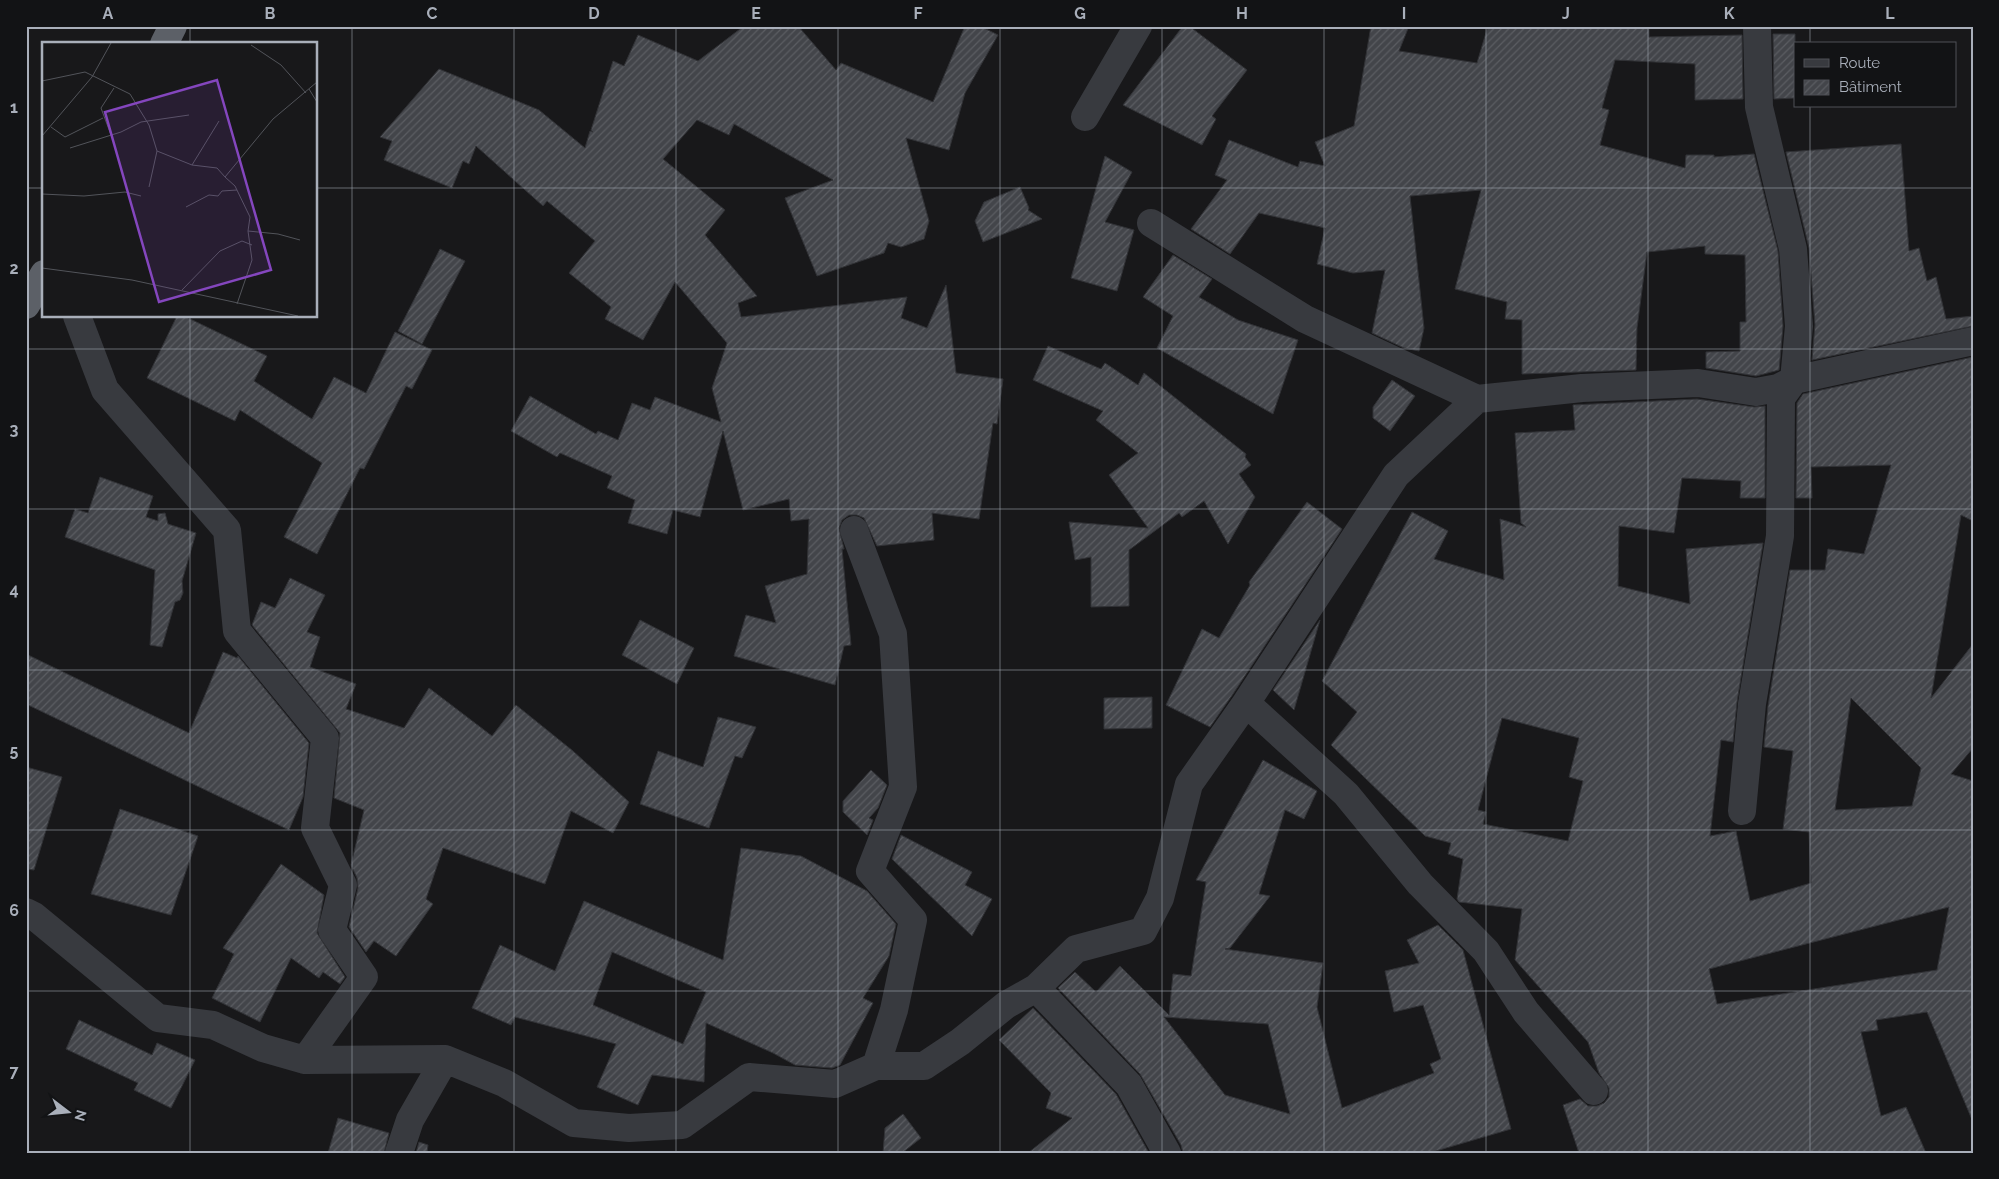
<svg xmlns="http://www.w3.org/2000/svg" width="1999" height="1179" viewBox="0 0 1999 1179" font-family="Raleway,sans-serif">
<defs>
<pattern id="building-hatch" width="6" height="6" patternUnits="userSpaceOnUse" patternTransform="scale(1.25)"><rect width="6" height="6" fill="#43454a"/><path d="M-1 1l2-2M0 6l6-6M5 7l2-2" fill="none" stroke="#5b5d62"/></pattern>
</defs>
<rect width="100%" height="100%" fill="#18181a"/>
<path fill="url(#building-hatch)" stroke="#313236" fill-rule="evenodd" d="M744,26H798L836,70L841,63L933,102L965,26H980L998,35L965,93L949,150L906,138L929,221L924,239L901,247L888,243L884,253L817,276L785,198L833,180L734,124L729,135L697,120L663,159L725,210L705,235L757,296L738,303L741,317L907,297L901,318L927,328L946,285L956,373L1003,379L997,424L993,423L979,519L932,513L934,540L877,546L864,518L857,515H849L842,520L839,528L844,549H842L851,645L844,646L835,685L734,656L746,615L776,623L765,586L807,574L809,519L791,521L789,499L743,510L723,431L700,517L673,510L667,534L628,523L635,500L607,488L612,476L560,453L557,457L511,431L530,396L596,434L598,431L618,440L632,403L650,410L655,397L721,422L712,388L727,343L675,282L643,340L605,319L611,307L569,273L595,241L547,201L543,206L476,146L469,164L463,161L452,188L384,160L392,141L380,137L439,69L539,110L585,148L590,131L593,132L591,130L613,61L624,66L638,35L698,61Z
M1183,26H1189L1247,70L1212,116L1216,119L1202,145L1123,105Z
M1371,26H1409L1399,51L1477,63L1488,26L1649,27V37L1742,35L1743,99L1695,100V64L1615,60L1602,108L1609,110L1600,145L1685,168L1686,155H1714V157L1754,154L1778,251L1783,326L1779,370L1756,376L1706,368V352L1740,351V322H1746L1745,255L1705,254V246L1647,252L1637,328L1636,370L1522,374V320L1505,319L1507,302L1455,289L1481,190L1410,196L1424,328L1419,351L1404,348L1372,333L1385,270L1353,273L1317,264L1325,228L1259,213L1230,254L1191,229L1227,180L1215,175L1229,140L1298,167L1300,161L1325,166L1315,142L1354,126Z
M1773,34H1795V98L1774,99Z
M1901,144L1909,251L1919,248L1927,281L1936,277L1946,319L1973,316V326L1812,360L1815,325L1809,248L1786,152Z
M1105,156L1132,172L1105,222L1134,230L1117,291L1071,278Z
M1020,187L1029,208L1028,210L1042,219L983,242L975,221L984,202Z
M440,249L465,261L422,344L398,331Z
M1173,255L1212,279L1199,297L1238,320L1298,340L1273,414L1157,348L1173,316L1143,297Z
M177,316H184L267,356L254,381L312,419L334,377L366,393L395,332L432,350L412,389L406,386L364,469L360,468L317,554L284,537L322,463L240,410L235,421L147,378Z
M1048,346L1101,369L1105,363L1138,385L1144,373L1246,454L1245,457L1251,465L1239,474L1255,497L1228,544L1204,501L1182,517L1179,513L1129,550V606L1091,607V557L1075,560L1069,522L1148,528L1109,475L1138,453L1096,420L1103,411L1033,380Z
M1973,357V521L1961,515L1931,698L1973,644V748L1951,774L1973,781V1122L1927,1012L1876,1020L1878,1030L1861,1032L1881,1116L1906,1107L1926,1153H1579L1563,1105L1580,1099L1588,1106H1597L1604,1103L1609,1097V1088L1599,1073L1588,1042L1515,960L1522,909L1459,902L1457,899L1463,859L1448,854L1451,843L1425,836L1331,745L1357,712L1322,681L1412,512L1448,531L1434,559L1504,580L1500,519L1526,527L1521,523L1515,433L1575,430L1573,405L1697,399L1754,407L1765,406V498H1740L1741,481L1682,478L1674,533L1619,526L1618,586L1690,604L1686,549L1763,543L1737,702L1733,742L1721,740L1710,836L1736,831L1750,901L1811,883L1809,832L1783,829L1793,751L1764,747L1768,706L1790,570H1825L1828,549L1864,554L1891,465L1811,467L1812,498H1796L1797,403L1803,394ZM1851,698L1921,768L1912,806L1835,810ZM1502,718L1579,738L1569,777L1583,781L1568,841L1483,824L1486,812L1478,810ZM1949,907L1937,970L1717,1004L1709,969Z
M1392,380L1415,396L1390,431L1373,418V407Z
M100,477L153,496L146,517L158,521V514L165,513L168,524L196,533L182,581L183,593L180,600L175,602L162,647L150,645L155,570L65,537L75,509L88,513Z
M1307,502L1342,529L1233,694L1210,727L1166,705L1202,629L1219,638L1250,585L1249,582Z
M290,578L325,595L307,632L320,637L310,667L356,684L346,709L404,728L429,688L492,736L516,705L573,751L629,802L613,833L571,811L545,884L443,848L426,899L433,904L396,956L374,941L366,952L349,927L358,888L357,878L351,865L364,810L334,798L340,733L252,625L261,602L275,608Z
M640,620L694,648L677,684L622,655Z
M1320,620L1294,710L1273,690Z
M223,652L237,658L238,656L309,743L303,797L289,830L26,704V654L189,733Z
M1152,697V728L1104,729V698Z
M718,717L756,727L742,758L735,756L709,828L640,804L658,751L703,767Z
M1263,760L1317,791L1304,819L1285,810L1259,894L1270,896L1230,948L1225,949L1323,963L1317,1007L1342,1108L1434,1073L1430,1064L1441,1059L1423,1005L1394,1012L1385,971L1419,963L1407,940L1438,925L1463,950L1511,1129L1429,1153H1183L1181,1145L1140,1074L1058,988L1075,972L1096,992L1120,966L1169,1015L1173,974L1191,976L1206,882L1196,880ZM1164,1017L1268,1024L1290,1114L1225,1095Z
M26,767L62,777L34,870L26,869Z
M871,770L887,785L878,808L869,818L873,820L867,835L843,812V801Z
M120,809L198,836L171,915L91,894Z
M901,835L972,872L965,885L992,899L972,936L892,859Z
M741,848L801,856L867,891L896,924L889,956L863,998L873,1003L840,1065L832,1068L795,1065L773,1053L706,1023L704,1082L652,1075L638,1105L597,1087L616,1044L515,1017L511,1025L472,1008L500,945L555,971L584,901L723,960ZM612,952L706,992L683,1044L593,1005Z
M281,864L324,895L317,933L345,977L340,984L323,972L319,978L291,958L260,1022L212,998L234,954L223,948Z
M1033,1008L1116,1094L1149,1153H1028L1072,1118L1046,1108L1051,1093L999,1040Z
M79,1020L152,1055L157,1043L195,1060L171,1108L134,1090L138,1083L66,1049Z
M903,1114L921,1138L902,1153H883L885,1128Z
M338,1118L389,1133L384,1153H328Z
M419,1142L428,1145L427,1153H416Z"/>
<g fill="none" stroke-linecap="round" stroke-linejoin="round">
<path stroke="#383a3f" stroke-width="28" d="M1085,117L1138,26
M1151,223L1305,319L1477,399L1582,388L1698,383L1756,392L1778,388L1794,380L1973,341
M77,316L105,390L227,530L237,631L325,738L315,828L343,885L332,930L364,977L305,1060
M1477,399L1396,475L1246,703L1346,794L1420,884L1486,951L1526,1012L1594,1091
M854,530L893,634L903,787L870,871L913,920L894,1010L876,1066
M1742,811L1752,704L1780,536L1781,398L1794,380L1799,326L1793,249L1759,107L1757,26
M26,912L34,916L158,1018L213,1025L263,1048L305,1060L445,1059L504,1083L574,1123L629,1128L682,1125L749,1077L835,1084L876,1066H924L960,1042L1006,1005L1036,988L1129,1085L1167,1153
M1036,988L1076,949L1143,931L1160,898L1189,784L1246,703
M399,1153L410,1120L445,1059"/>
<path stroke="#5c6067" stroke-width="28" d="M164,44L173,26
M26,305L44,274"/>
</g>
<path fill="none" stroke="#a9afba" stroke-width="1" stroke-opacity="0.55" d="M190,26V44M352,26V1153M514,26V1153M676,26V1153M838,26V1153M1000,26V1153M1162,26V1153M1324,26V1153M1486,26V1153M1648,26V1153M1810,26V44M1810,106V1153M26,188H44M316,188H1973M190,316V1153M26,349H1973M26,509H1973M26,670H1973M26,830H1973M26,991H1973"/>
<g transform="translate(42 42)">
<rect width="275" height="275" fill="#18181a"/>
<path fill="none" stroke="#52545a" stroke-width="1" d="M209,3L239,23L264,51M0,39L43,30L88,52L107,83L115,109L107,145M267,47L275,60M9,85L23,95L61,76M69,93L59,66L72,46M0,94L50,35L69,1M28,106L79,90L99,80L147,73M115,109L150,123L177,79M150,123L175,126L183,135M0,152L42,154L83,150L99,154M144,165L167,153L176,154L180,149L195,148M206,189L236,192L258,198M0,226L90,238L256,274M140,248L178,209L200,199L210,203M195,262L210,218L206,189L208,175L193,144L183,135L231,77L275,40"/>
<path fill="#8446be" fill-opacity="0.15" stroke="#8446be" stroke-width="2.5" d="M175,38L229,228L117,260L63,70Z"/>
<rect width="275" height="275" fill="none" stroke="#a9afba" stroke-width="2.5"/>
</g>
<rect width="1999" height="1179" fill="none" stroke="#121315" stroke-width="55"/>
<rect x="1794" y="42" width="162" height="65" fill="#121315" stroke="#4e5157"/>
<rect x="1804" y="59" width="25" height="8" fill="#383a3f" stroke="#4e5157"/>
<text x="1839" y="68" font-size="15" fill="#a9afba">Route</text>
<rect x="1804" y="80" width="25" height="15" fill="url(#building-hatch)" stroke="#4e5157"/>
<text x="1839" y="92" font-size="15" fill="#a9afba">Bâtiment</text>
<g transform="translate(68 1112) rotate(106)" stroke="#121315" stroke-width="4" paint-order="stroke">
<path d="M0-4L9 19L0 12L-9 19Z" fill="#a9afba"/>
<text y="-8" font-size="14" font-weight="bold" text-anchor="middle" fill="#a9afba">N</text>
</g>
<rect x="28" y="28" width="1944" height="1124" fill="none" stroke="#a9afba" stroke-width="2"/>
<g font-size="16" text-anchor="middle" font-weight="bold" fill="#a9afba">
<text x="108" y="19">A</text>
<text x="270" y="19">B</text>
<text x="432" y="19">C</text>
<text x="594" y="19">D</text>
<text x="756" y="19">E</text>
<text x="918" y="19">F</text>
<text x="1080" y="19">G</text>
<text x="1242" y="19">H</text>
<text x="1404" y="19">I</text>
<text x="1566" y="19">J</text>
<text x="1729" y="19">K</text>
<text x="1890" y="19">L</text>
<text x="14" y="113">1</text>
<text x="14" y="274">2</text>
<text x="14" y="435">3</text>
<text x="14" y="595">4</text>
<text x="14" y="756">5</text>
<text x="14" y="916">6</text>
<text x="14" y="1077">7</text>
</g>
</svg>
